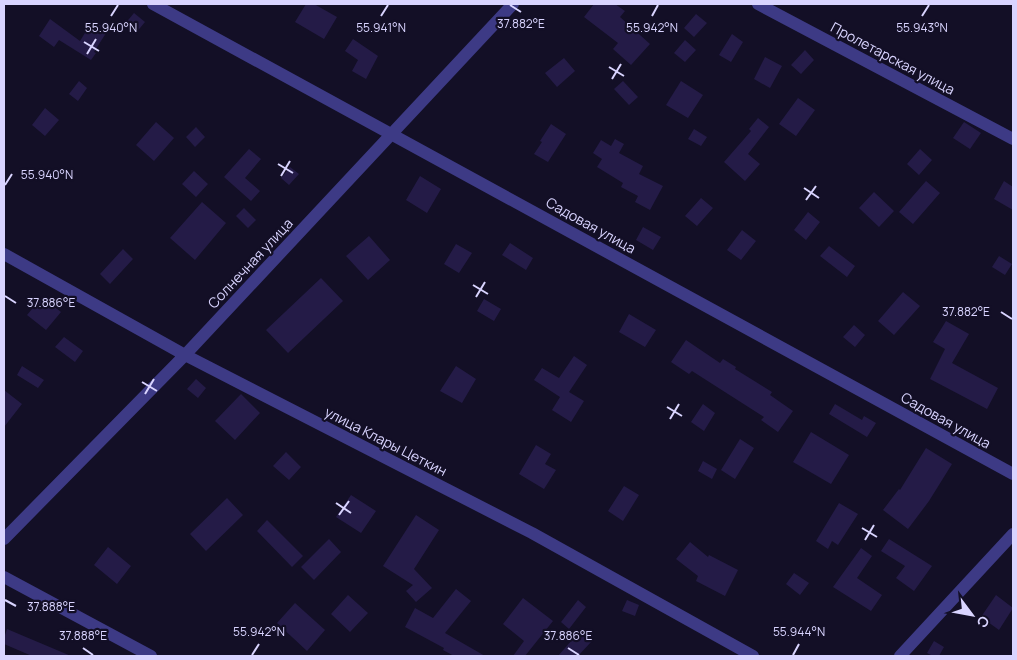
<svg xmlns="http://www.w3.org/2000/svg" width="1017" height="660" viewBox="0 0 1017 660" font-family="Manrope,sans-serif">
<rect width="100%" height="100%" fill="#130f26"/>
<path fill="#241b47" d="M306,4H314L337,17L324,39L295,22Z
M594,4H615L625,11L620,17L650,44L631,65L613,49L618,43L584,17Z
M134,13L145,22L135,34L124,25Z
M696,14L707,23L694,37L684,28Z
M50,19L80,41L93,20L108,30L94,52L96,53L91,60L59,40L54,47L39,36Z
M732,34L743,42L731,62L719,55Z
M353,39L378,56L366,79L352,71L358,60L345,51Z
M685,40L696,50L685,62L674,53Z
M805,50L814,60L801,74L791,65Z
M765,57L782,66L770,88L754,79Z
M564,58L575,71L557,87L545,73Z
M79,81L87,88L78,101L69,94Z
M623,81L638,97L629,105L614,89Z
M681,81L703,95L688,118L666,105Z
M798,98L815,110L796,136L779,124Z
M45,108L59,120L45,136L32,125Z
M758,118L769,127L748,154L760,164L745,181L724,162L751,131L749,129Z
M156,122L174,138L154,161L136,145Z
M964,122L981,133L970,149L953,138Z
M551,124L566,134L548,162L534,154L542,142L540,141Z
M196,127L205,137L195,147L186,137Z
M694,129L707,137L701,146L688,139Z
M615,139L624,144L619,153L643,166L639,174L663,186L650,210L635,202L638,196L621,187L623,183L597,167L602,159L593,153L601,140L611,146Z
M249,149L261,159L245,178L260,191L251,201L224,177Z
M920,149L932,160L919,175L907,164Z
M290,167L299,174L289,185L281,178Z
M194,171L208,184L196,197L182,184Z
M420,176L441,189L427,213L406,200Z
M926,181L940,193L913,224L899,212Z
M1004,181L1013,187V210L994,199Z
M874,192L894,211L879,227L859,208Z
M701,198L713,208L697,226L685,216Z
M202,202L226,223L195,260L170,238Z
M244,208L256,220L248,228L236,216Z
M808,212L820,222L806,240L794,230Z
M643,227L661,237L653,250L636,240Z
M742,230L756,241L741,260L727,250Z
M369,236L390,260L368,280L346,256Z
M510,243L533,258L526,270L502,255Z
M456,244L472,253L459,273L444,264Z
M829,246L855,266L847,277L820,256Z
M123,249L133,259L110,284L100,274Z
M999,256L1012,264L1005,275L992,267Z
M321,278L343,301L288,353L266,330Z
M903,292L920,306L894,335L878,321Z
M42,297L61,312L46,330L27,315Z
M484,299L501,309L494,321L477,311Z
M629,314L656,330L645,347L619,332Z
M946,321L969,334L952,363L998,388L987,409L930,379L945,349L933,342Z
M854,325L865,335L855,347L843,337Z
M64,337L83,351L75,362L55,347Z
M686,340L720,363L723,359L736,367L735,369L772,392L770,395L793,411L778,432L761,420L764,417L692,371L689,374L671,362Z
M574,356L587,365L569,392L584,401L571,422L552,410L560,397L534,380L542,368L559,378Z
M22,366L44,380L38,388L17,375Z
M456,366L476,379L462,403L440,391Z
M196,379L206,388L198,398L187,389Z
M4,390L22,404L4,427Z
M241,394L260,413L235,440L215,421Z
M703,404L715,413L704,431L691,422Z
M835,404L862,420L864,416L876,423L867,437L829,414Z
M811,432L849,455L831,484L793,462Z
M740,439L754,448L735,479L721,470Z
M536,445L551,454L545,464L556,470L544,489L519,474Z
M926,448L952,464L929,501L908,529L883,510L899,489L900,490Z
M286,452L301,467L289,480L273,466Z
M703,461L717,469L712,479L698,471Z
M624,486L639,495L623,521L608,511Z
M351,495L376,511L361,533L336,517Z
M227,498L243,515L206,551L190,534Z
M839,503L858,514L838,545L832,541L828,549L816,541Z
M416,515L439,530L414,569L432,588L416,602L406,591L413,585L383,566Z
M267,520L303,556L292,567L257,531Z
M329,539L341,552L314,580L301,567Z
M889,539L932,566L914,591L896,578L905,566L881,551Z
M690,542L708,557L709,555L738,570L725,596L696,581L698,576L676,559Z
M108,547L131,566L117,584L94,565Z
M861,548L872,556L857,578L882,595L871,611L833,587Z
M794,573L809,583L800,595L786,584Z
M456,589L471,601L445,633L485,656H454L443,650L444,648L405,627L415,608L433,618Z
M348,595L368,613L350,632L331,614Z
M996,595L1013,608L999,630L981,617Z
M523,598L553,621L525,656H513L524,641L503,624Z
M578,600L586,607L569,629L561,622Z
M627,600L639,605L635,616L622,611Z
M295,603L325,630L307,651L277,623Z
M7,629L71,656H32L4,644V638Z
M579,632L591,642L578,656H558Z
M934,641L944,647L939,656H933L927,653Z"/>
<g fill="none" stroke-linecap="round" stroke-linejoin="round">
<path stroke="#3d3a85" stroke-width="12" d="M153,4L1013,474
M758,4L1013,139
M4,254L185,355L532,533L753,656
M4,539L185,355L513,4
M4,577L151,656
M900,656L1013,534"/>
</g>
<path fill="none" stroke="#d9d4ff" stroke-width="2" d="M510,5L521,12M111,16L118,5M381,16L388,5M652,16L658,5M922,16L929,5M84,42L99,51M87,54L96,39M609,67L624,76M612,79L621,64M278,164L293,173M281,176L290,161M5,185L12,174M804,188L819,198M806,200L816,186M473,285L488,294M5,296L16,303M476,297L485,282M1001,312L1012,319M142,382L157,391M145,394L154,379M667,407L682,416M670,419L679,404M336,503L351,513M339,515L349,501M862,528L877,537M865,540L874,525M5,600L16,606M83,648L93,655M568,648L579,655M252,655L259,644M793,655L799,644"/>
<g text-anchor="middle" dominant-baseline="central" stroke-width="4.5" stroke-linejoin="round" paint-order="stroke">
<g font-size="14" fill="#d9d4ff" stroke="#130f26">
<text transform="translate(893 58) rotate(28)">Пролетарская улица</text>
<text transform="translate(591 225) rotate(29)">Садовая улица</text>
<text transform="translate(250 263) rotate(-47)">Солнечная улица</text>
<text transform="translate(946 420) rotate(29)">Садовая улица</text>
<text transform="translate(386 441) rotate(27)">улица Клары Цеткин</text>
</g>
</g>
<g font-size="12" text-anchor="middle" fill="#d9d4ff" stroke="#130f26" stroke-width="4.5" stroke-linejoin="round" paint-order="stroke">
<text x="521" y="28">37.882°E</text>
<text x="111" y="32">55.940°N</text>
<text x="381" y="32">55.941°N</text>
<text x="652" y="32">55.942°N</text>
<text x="922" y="32">55.943°N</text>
<text x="47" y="179">55.940°N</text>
<text x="51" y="307">37.886°E</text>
<text x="966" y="316">37.882°E</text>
<text x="51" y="611">37.888°E</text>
<text x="259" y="636">55.942°N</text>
<text x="799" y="636">55.944°N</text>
<text x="83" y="640">37.888°E</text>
<text x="568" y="640">37.886°E</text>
</g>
<rect width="1017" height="660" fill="none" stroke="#d9d4ff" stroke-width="10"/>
<g transform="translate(972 615) rotate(122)" stroke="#130f26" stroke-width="4" paint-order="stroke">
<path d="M0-4L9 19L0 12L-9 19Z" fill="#d9d4ff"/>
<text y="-8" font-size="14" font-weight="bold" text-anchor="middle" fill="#d9d4ff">С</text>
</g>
</svg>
